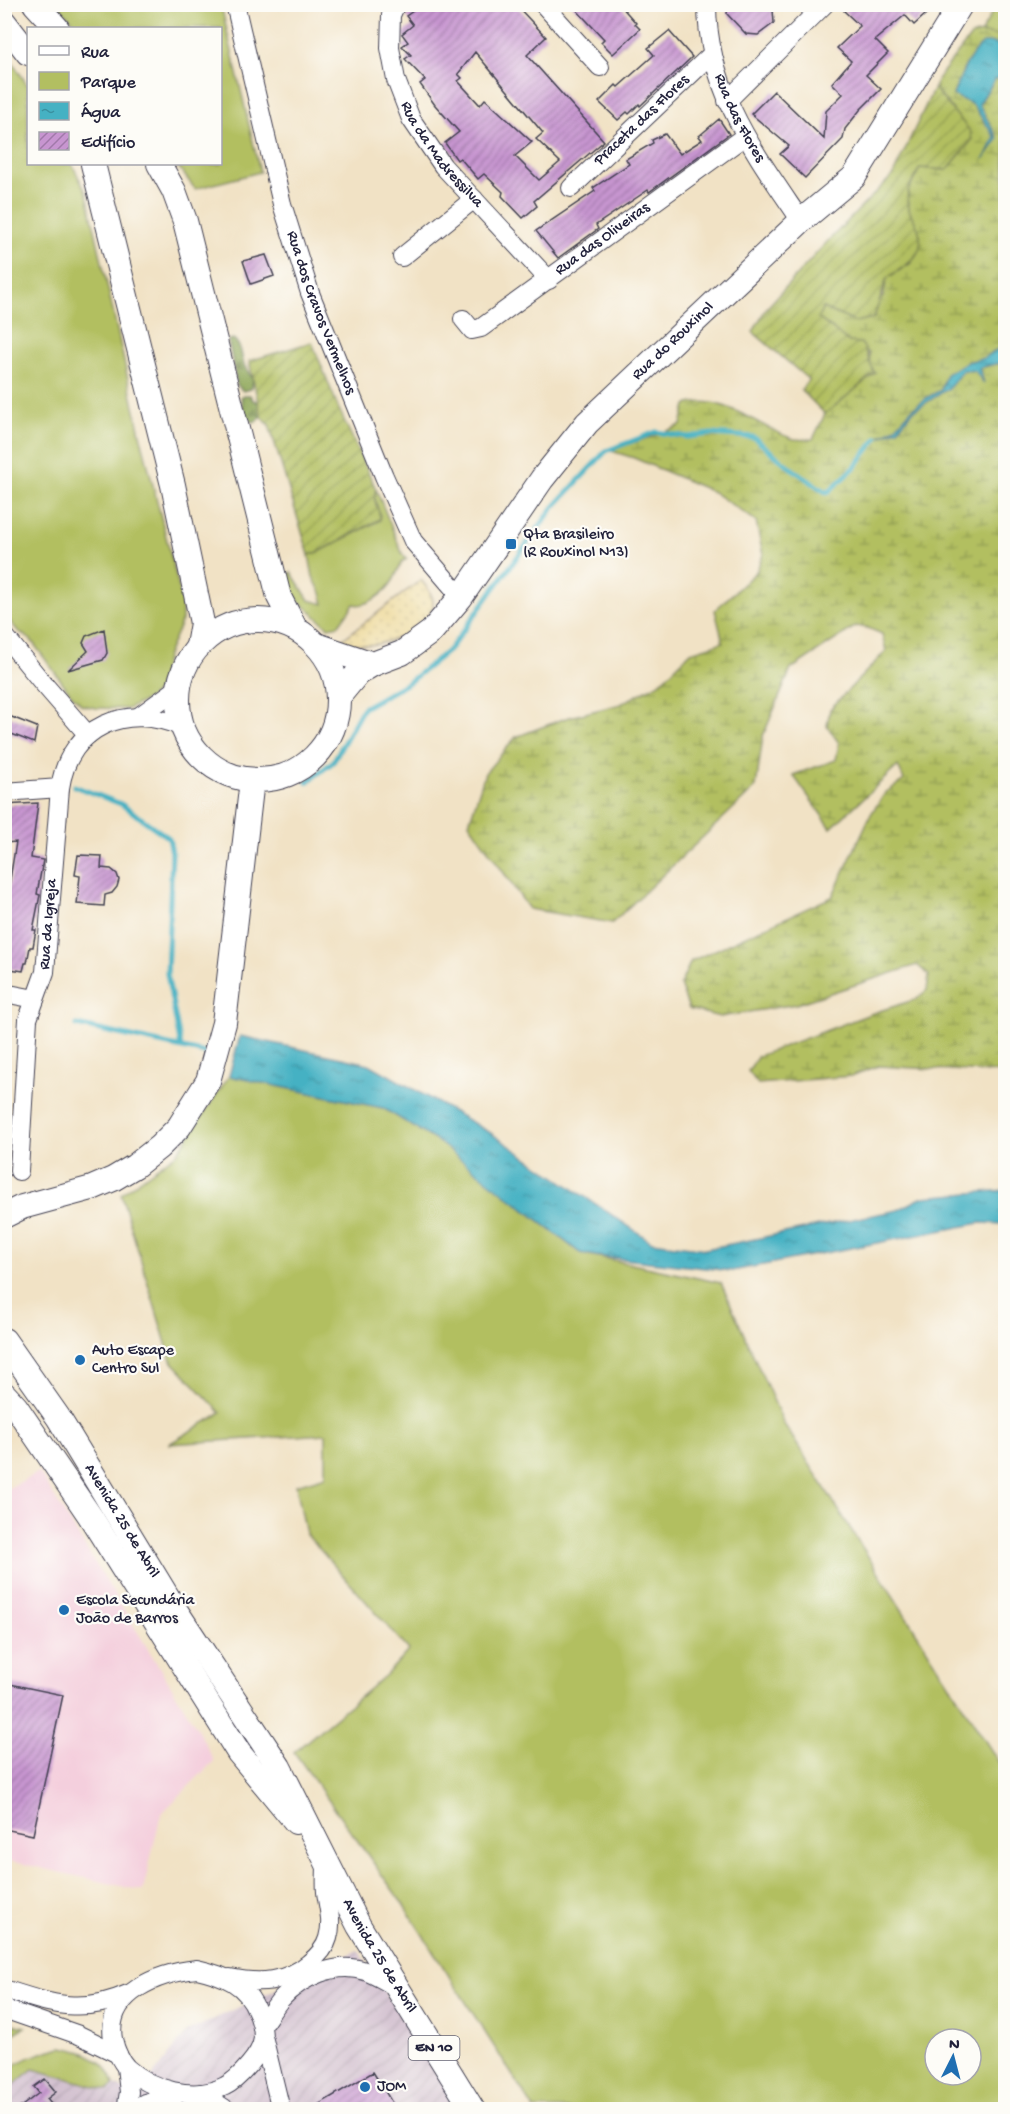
<svg xmlns="http://www.w3.org/2000/svg" width="1010" height="2114" viewBox="0 0 1010 2114" font-family="'Gochi Hand',sans-serif">
<defs>
<pattern id="industrial-furrows" width="10" height="10" patternUnits="userSpaceOnUse" patternTransform="scale(1.5)"><rect width="10" height="10" fill="#d0bdcd"/><path d="M-1 1l2-2M0 10L10 0M9 11l2-2" fill="none" stroke="#b2a2b1"/></pattern>
<pattern id="forest-firs" width="22" height="20" patternUnits="userSpaceOnUse" patternTransform="scale(1.5)"><rect width="22" height="20" fill="#8da657"/><path d="M5 1l3.5 6h-7zM16 11l3.5 6h-7z" fill="#738749"/></pattern>
<pattern id="wetland-marsh" width="20" height="14" patternUnits="userSpaceOnUse" patternTransform="scale(1.5)"><rect width="20" height="14" fill="#b2bf61"/><path d="M1 5h8M5 5V1M11 12h8M15 12V8" fill="none" stroke="#909b51"/></pattern>
<pattern id="sand-dots" width="8" height="8" patternUnits="userSpaceOnUse" patternTransform="scale(1.5)"><rect width="8" height="8" fill="#eeda9e"/><path d="M2 2h.1M6 6h.1" fill="none" stroke="#ccbb89" stroke-width="1.8" stroke-linecap="round"/></pattern>
<pattern id="garden-furrows" width="10" height="10" patternUnits="userSpaceOnUse" patternTransform="scale(1.5)"><rect width="10" height="10" fill="#b2bf61"/><path d="M-1 1l2-2M0 10L10 0M9 11l2-2" fill="none" stroke="#909b51"/></pattern>
<pattern id="water-ripples" width="26" height="14" patternUnits="userSpaceOnUse" patternTransform="scale(1.5)"><rect width="26" height="14" fill="#45b1c3"/><path d="M2 4q2-2 4 0t4 0M15 11q2-2 4 0t4 0" fill="none" stroke="#3990a0"/></pattern>
<pattern id="building-hatch" width="6" height="6" patternUnits="userSpaceOnUse" patternTransform="scale(1.5)"><rect width="6" height="6" fill="#c795d0"/><path d="M-1 1l2-2M0 6l6-6M5 7l2-2" fill="none" stroke="#a179aa"/></pattern>
</defs>
<rect width="100%" height="100%" fill="#fdfcf7"/>
<filter id="ink" filterUnits="userSpaceOnUse"><feTurbulence type="fractalNoise" baseFrequency=".0167" numOctaves="2"/><feDisplacementMap in="SourceGraphic" scale="12" xChannelSelector="R" yChannelSelector="G"/><feConvolveMatrix kernelMatrix="1 2 1 2 8 2 1 2 1" color-interpolation-filters="sRGB"/></filter>
<filter id="wash" filterUnits="userSpaceOnUse"><feTurbulence type="fractalNoise" baseFrequency=".008" numOctaves="4" result="noise"/><feDisplacementMap in="SourceGraphic" scale="24" xChannelSelector="R" yChannelSelector="G"/><feGaussianBlur stdDeviation="1.35" result="paint"/><feColorMatrix in="noise" values="0 0 0 0 0 0 0 0 0 0 0 0 0 0 0 0 0 1.4 0 .05"/><feComposite in="paint" operator="in"/></filter>
<g filter="url(#wash)">
<rect width="100%" height="100%" fill="#f1e2c5"/>
<path fill="#f4cfdd" d="M39,1472L198,1730L214,1761L161,1814L143,1891L5,1860V1490Z"/>
<path fill="url(#industrial-furrows)" d="M358,1950L460,2109L5,2110V2091L33,2069L108,2090L114,2084L136,2097L187,2032Z"/>
<path fill="#b2bf61" stroke="#6a704e" stroke-width="1.5" fill-rule="evenodd" d="M58,5H221L260,172L195,189L176,164H220V28H79Z
M985,5H1005V37L981,33L993,11Z
M4,49L28,86V164H72L87,194L141,438L182,600V620L167,655L158,690L148,699L128,709L96,708L82,705L71,694L31,640L18,631L5,616Z
M376,489L403,555L407,559L403,561C399,567 397,573 394,579C387,591 368,608 354,604L339,625L328,627L290,593L286,576L291,572L309,600L324,604L321,593L313,577L309,555L321,551L380,520C380,507 371,502 376,489Z
M229,1076L383,1108L440,1143L580,1253L721,1283L784,1424L1005,1772V2109H534L405,1907L294,1752L386,1675L409,1650L306,1534L296,1485L326,1476V1434L169,1444L221,1413L171,1360L121,1194L178,1152ZM935,2039H971V2075H935Z
M5,2022L25,2027L5,2039Z
M62,2047C85,2051 107,2059 114,2084L108,2090L33,2069L5,2091C5,2087 3,2080 4,2076C9,2062 49,2050 62,2047Z"/>
<path fill="url(#forest-firs)" stroke="#586449" stroke-width="1.5" d="M234,339C244,351 240,355 245,367C250,377 256,376 251,389L243,391L237,385L228,340Z
M244,395H250L253,400L258,402L261,416L257,421L252,422L249,419L245,420L241,397Z"/>
<path fill="url(#wetland-marsh)" stroke="#6a704e" stroke-width="1.5" d="M981,33L1005,37V48L993,43L975,51L965,66L953,95L973,105L995,137L987,154L998,139L979,104L995,79L1005,77V347L998,349L984,358L967,362L941,390L928,397L911,410L895,429H898L913,411L949,388L963,370L975,371L983,380L979,368L998,363L1005,359V1073L878,1066L851,1076L758,1084L748,1071L758,1056L873,1013L917,999L927,990L929,975L917,965L796,1004L720,1017L689,1009L680,985L691,961L832,897L871,814L885,793L904,780L898,766L831,828L793,775L836,760L839,743L827,726L830,709L886,651L882,634L868,628L856,626L791,669L763,736L756,787L612,923L529,909L469,823L485,773L516,737L566,718L621,704L661,682L691,652L723,642L715,610L756,572L763,555L756,521L713,492L634,458L611,451C634,441 659,436 681,425L686,405C723,392 760,429 794,439C800,440 807,439 813,439L825,414L875,373L870,367L869,353L849,342L818,318L823,307L855,322L883,297L887,278L911,263L914,220L909,213L908,191L920,168L947,170L953,110L934,88L939,77L971,36Z"/>
<path fill="url(#sand-dots)" stroke="#887e6c" stroke-width="1.5" d="M421,580C426,586 432,593 433,601C435,624 396,641 377,644C364,646 352,644 339,642Z"/>
<path fill="url(#garden-furrows)" stroke="#6a704e" stroke-width="1.5" d="M934,88L970,131L972,140L947,170L920,168C916,175 909,185 908,193C906,204 909,211 914,220C932,252 910,263 887,278L874,318L855,322L823,308L818,318L849,342L861,343C871,356 867,363 875,373L825,414L801,390L809,380L753,332L765,310L825,244L893,175Z
M312,342L338,407L376,489C371,502 380,507 380,519L321,551L309,555L269,425L261,416L249,361Z"/>
<path fill="url(#water-ripples)" stroke="#346a7f" stroke-width="1.5" d="M983,43H993L1006,48L1005,77L995,79L979,104L998,139L984,159L995,137L973,105L953,95C961,76 967,57 983,43Z
M1005,347V359L999,363L979,368L984,383L975,371L963,370L949,388L913,411L898,429L877,438L895,428L911,410L928,397L941,390L946,374L967,362L984,358L998,349Z
M240,1036L369,1064L489,1132L652,1242L706,1249L898,1210L923,1197L1005,1190V1224L980,1223L732,1271L596,1256L580,1253L440,1143L383,1108L229,1076Z"/>
<g fill="none" stroke-linecap="round" stroke-linejoin="round">
<path stroke="#45b1c3" stroke-width="5" d="M307,782L333,762L363,708L409,682L450,649L553,508L606,451L656,432L688,437L711,434L753,437L791,468L827,493L854,468L877,438
M74,786L121,804L169,838L172,853L167,974L181,1047
M77,1025L210,1054"/>
</g>
<g id="blocks">
<path fill="url(#building-hatch)" fill-rule="evenodd" d="M411,4H515L546,37L527,55L604,141L534,201L537,206L523,218L502,196L503,192L484,174L478,179L460,158L457,160L445,143L459,132L435,105L420,84L425,80L405,59L411,55L402,46L408,42L402,34L413,25L406,16L413,11ZM475,52L543,133L536,139L560,162L539,180L515,156L532,142L485,99L480,105L458,81L462,78L458,74Z
M571,4H619L636,23L635,24L640,29L613,54L601,42L604,39Z
M728,4H768L773,10L774,23L758,35L746,34L727,14Z
M850,4H937L914,25L905,15L875,40L888,53L866,75L881,89L860,110L845,129L843,139L805,178L780,154L789,146L751,114L774,91L824,139L826,111L843,94L832,83L851,61L837,48L860,26L844,11Z
M669,31L692,57L640,106L639,104L629,114L627,112L618,120L599,102L616,85L618,87L654,55L648,48Z
M719,119L729,134L649,192L648,190L596,225L598,229L558,258L536,231L595,191L593,188L629,164L626,159L653,143L652,140L665,134L680,154L702,140L699,136Z
M266,255L274,276L251,284L243,261Z
M104,629L107,653L103,660L68,670L88,651L83,643L86,636Z
M4,714L37,727L34,743L4,731Z
M38,803L31,858L43,860L37,894L40,895L33,930H36L33,947H30L27,963H25L23,971L4,968V917L16,842L4,843V805Z
M78,855L102,856L101,868L111,869L117,874L119,880L117,887L112,893L105,895L104,906L77,904L80,876L75,875Z
M10,1684L63,1695L33,1835L4,1829V1709Z
M373,2072L396,2109H311Z
M45,2079L56,2092L47,2099L55,2109H18L39,2093L34,2087Z"/>
</g>
</g>
<g filter="url(#ink)">
<use href="#blocks" fill-opacity="0" stroke="#413f50" stroke-width="1.5"/>
<g fill="none" stroke-linecap="round" stroke-linejoin="round">
<defs>
<g id="minor">
<path id="s1" d="M235,4L282,204L310,293L384,476L413,541L461,597"/>
<path id="s2" d="M396,4L391,15L390,48L396,80L411,119L443,166L549,280"/>
<path d="M543,4L600,67"/>
<path id="s3" d="M707,4C707,90 756,154 801,221"/>
<path d="M727,101L825,4"/>
<path id="s4" d="M571,188L712,54"/>
<path d="M402,257L474,199"/>
<path id="s5" d="M463,319L472,330L481,328L745,136"/>
<path d="M4,635L42,682L88,735"/>
<path d="M138,717L178,688"/>
<path d="M4,792L60,788"/>
<path d="M4,993L35,999"/>
<path id="s6" d="M19,1171L28,1019L45,972L60,788C69,726 127,702 182,727"/>
<path d="M197,1969C224,1975 246,1984 257,2011C266,2035 266,2045 249,2065C243,2072 234,2082 225,2086C195,2102 151,2090 127,2068C120,2061 115,2048 113,2039C105,1992 160,1973 197,1969Z"/>
<path d="M230,1978C259,1984 286,1983 309,1963C318,1956 325,1949 328,1938C333,1921 328,1908 326,1892C325,1883 326,1873 326,1864"/>
<path d="M4,1989C51,2004 81,2015 128,1994"/>
<path d="M4,2009L79,2035L118,2054"/>
<path d="M262,2026C268,2017 274,2007 281,1999C301,1977 336,1961 365,1971C375,1975 385,1981 395,1986"/>
<path d="M264,2040L281,2110"/>
<path d="M201,2093L227,2110"/>
<path d="M126,2110L129,2092L126,2067"/>
<path d="M132,2110L145,2103L179,2094"/>
</g>
<g id="major">
<path d="M35,4L57,28"/>
<path d="M4,22L28,53"/>
<path d="M93,164L173,485L202,623L198,646"/>
<path d="M159,164L174,191L185,221L279,597L295,628"/>
<circle cx="258" cy="700" r="80"/>
<path d="M317,645L373,664"/>
<path id="s7" d="M339,696L358,673L373,664L402,653L431,632L461,597L542,479L587,423L801,221L854,177L961,4"/>
<path d="M4,1216L22,1207L92,1188L113,1179L135,1166L159,1147L179,1127L208,1081L224,1023L252,780"/>
<path id="s8" d="M4,1340L58,1417L176,1611L279,1767L359,1926L473,2110"/>
<path d="M4,1394L16,1407L90,1516L239,1753L296,1822"/>
</g>
</defs>
<use href="#minor" stroke="#413f50" stroke-width="20"/>
<use href="#major" stroke="#413f50" stroke-width="26"/>
<use href="#minor" stroke="#fff" stroke-width="18"/>
<use href="#major" stroke="#fff" stroke-width="24"/>
</g>
</g>
<g fill="#1f6fb2" stroke="#fdfcf7" stroke-width="2">
<rect x="505" y="538" width="12" height="12" rx="3"/>
<circle cx="80" cy="1360" r="6"/>
<circle cx="64" cy="1610" r="6"/>
<circle cx="365" cy="2087" r="6"/>
</g>
<g text-anchor="middle" dominant-baseline="central" stroke-width="4.5" stroke-linejoin="round" paint-order="stroke">
<rect fill="#fdfcf7" stroke="#646373" stroke-width="1.5" x="408.5" y="2036" width="51" height="24" rx="4.5"/>
<g font-size="15" font-weight="bold" fill="#22223b">
<text x="434" y="2048">EN 10</text>
</g>
<g font-size="16" fill="#22223b" stroke="#fdfcf7">
<text stroke="none"><textPath href="#s3" startOffset="120">Rua das Flores</textPath></text>
<text stroke="none"><textPath href="#s4" startOffset="98">Praceta das Flores</textPath></text>
<text stroke="none"><textPath href="#s2" startOffset="166">Rua da Madressilva</textPath></text>
<text stroke="none"><textPath href="#s5" startOffset="174">Rua das Oliveiras</textPath></text>
<text stroke="none"><textPath href="#s1" startOffset="321">Rua dos Cravos Vermelhos</textPath></text>
<text stroke="none"><textPath href="#s7" startOffset="494">Rua do Rouxinol</textPath></text>
<text stroke="none"><textPath href="#s6" startOffset="250">Rua da Igreja</textPath></text>
<text stroke="none"><textPath href="#s8" startOffset="216">Avenida 25 de Abril</textPath></text>
<text stroke="none"><textPath href="#s8" startOffset="722">Avenida 25 de Abril</textPath></text>
</g>
<g font-size="16" fill="#22223b" stroke="#fdfcf7" text-anchor="start">
<text x="523" y="535">Qta Brasileiro<tspan x="523" dy="18">(R Rouxinol N13)</tspan></text>
<text x="92" y="1351">Auto Escape<tspan x="92" dy="18">Centro Sul</tspan></text>
<text x="76" y="1601">Escola Secundária<tspan x="76" dy="18">João de Barros</tspan></text>
<text x="377" y="2087">JOM</text>
</g>
</g>
<rect width="1010" height="2114" fill="none" stroke="#fdfcf7" stroke-width="24"/>
<rect x="27" y="27" width="195" height="138" fill="#fdfcf7" stroke="#a5a5ac" stroke-width="1.5"/>
<rect x="39" y="46" width="30" height="9" fill="#ffffff" stroke="#a5a5ac" stroke-width="1.5"/>
<text x="81" y="57" font-size="18" fill="#22223b">Rua</text>
<rect x="39" y="72" width="30" height="18" fill="#b2bf61" stroke="#a5a5ac" stroke-width="1.5"/>
<text x="81" y="87" font-size="18" fill="#22223b">Parque</text>
<rect x="39" y="102" width="30" height="18" fill="url(#water-ripples)" stroke="#a5a5ac" stroke-width="1.5"/>
<text x="81" y="117" font-size="18" fill="#22223b">Água</text>
<rect x="39" y="132" width="30" height="18" fill="url(#building-hatch)" stroke="#a5a5ac" stroke-width="1.5"/>
<text x="81" y="147" font-size="18" fill="#22223b">Edifício</text>
<g transform="translate(953 2057) rotate(6)"><circle r="28" fill="#fdfcf7" stroke="#a5a5ac" stroke-width="1.5"/>
<path d="M0-4.5L10 22L0 15L-10 22Z" fill="#1f6fb2"/>
<text y="-9" font-size="16" font-weight="bold" text-anchor="middle" fill="#22223b">N</text>
</g>
</svg>
